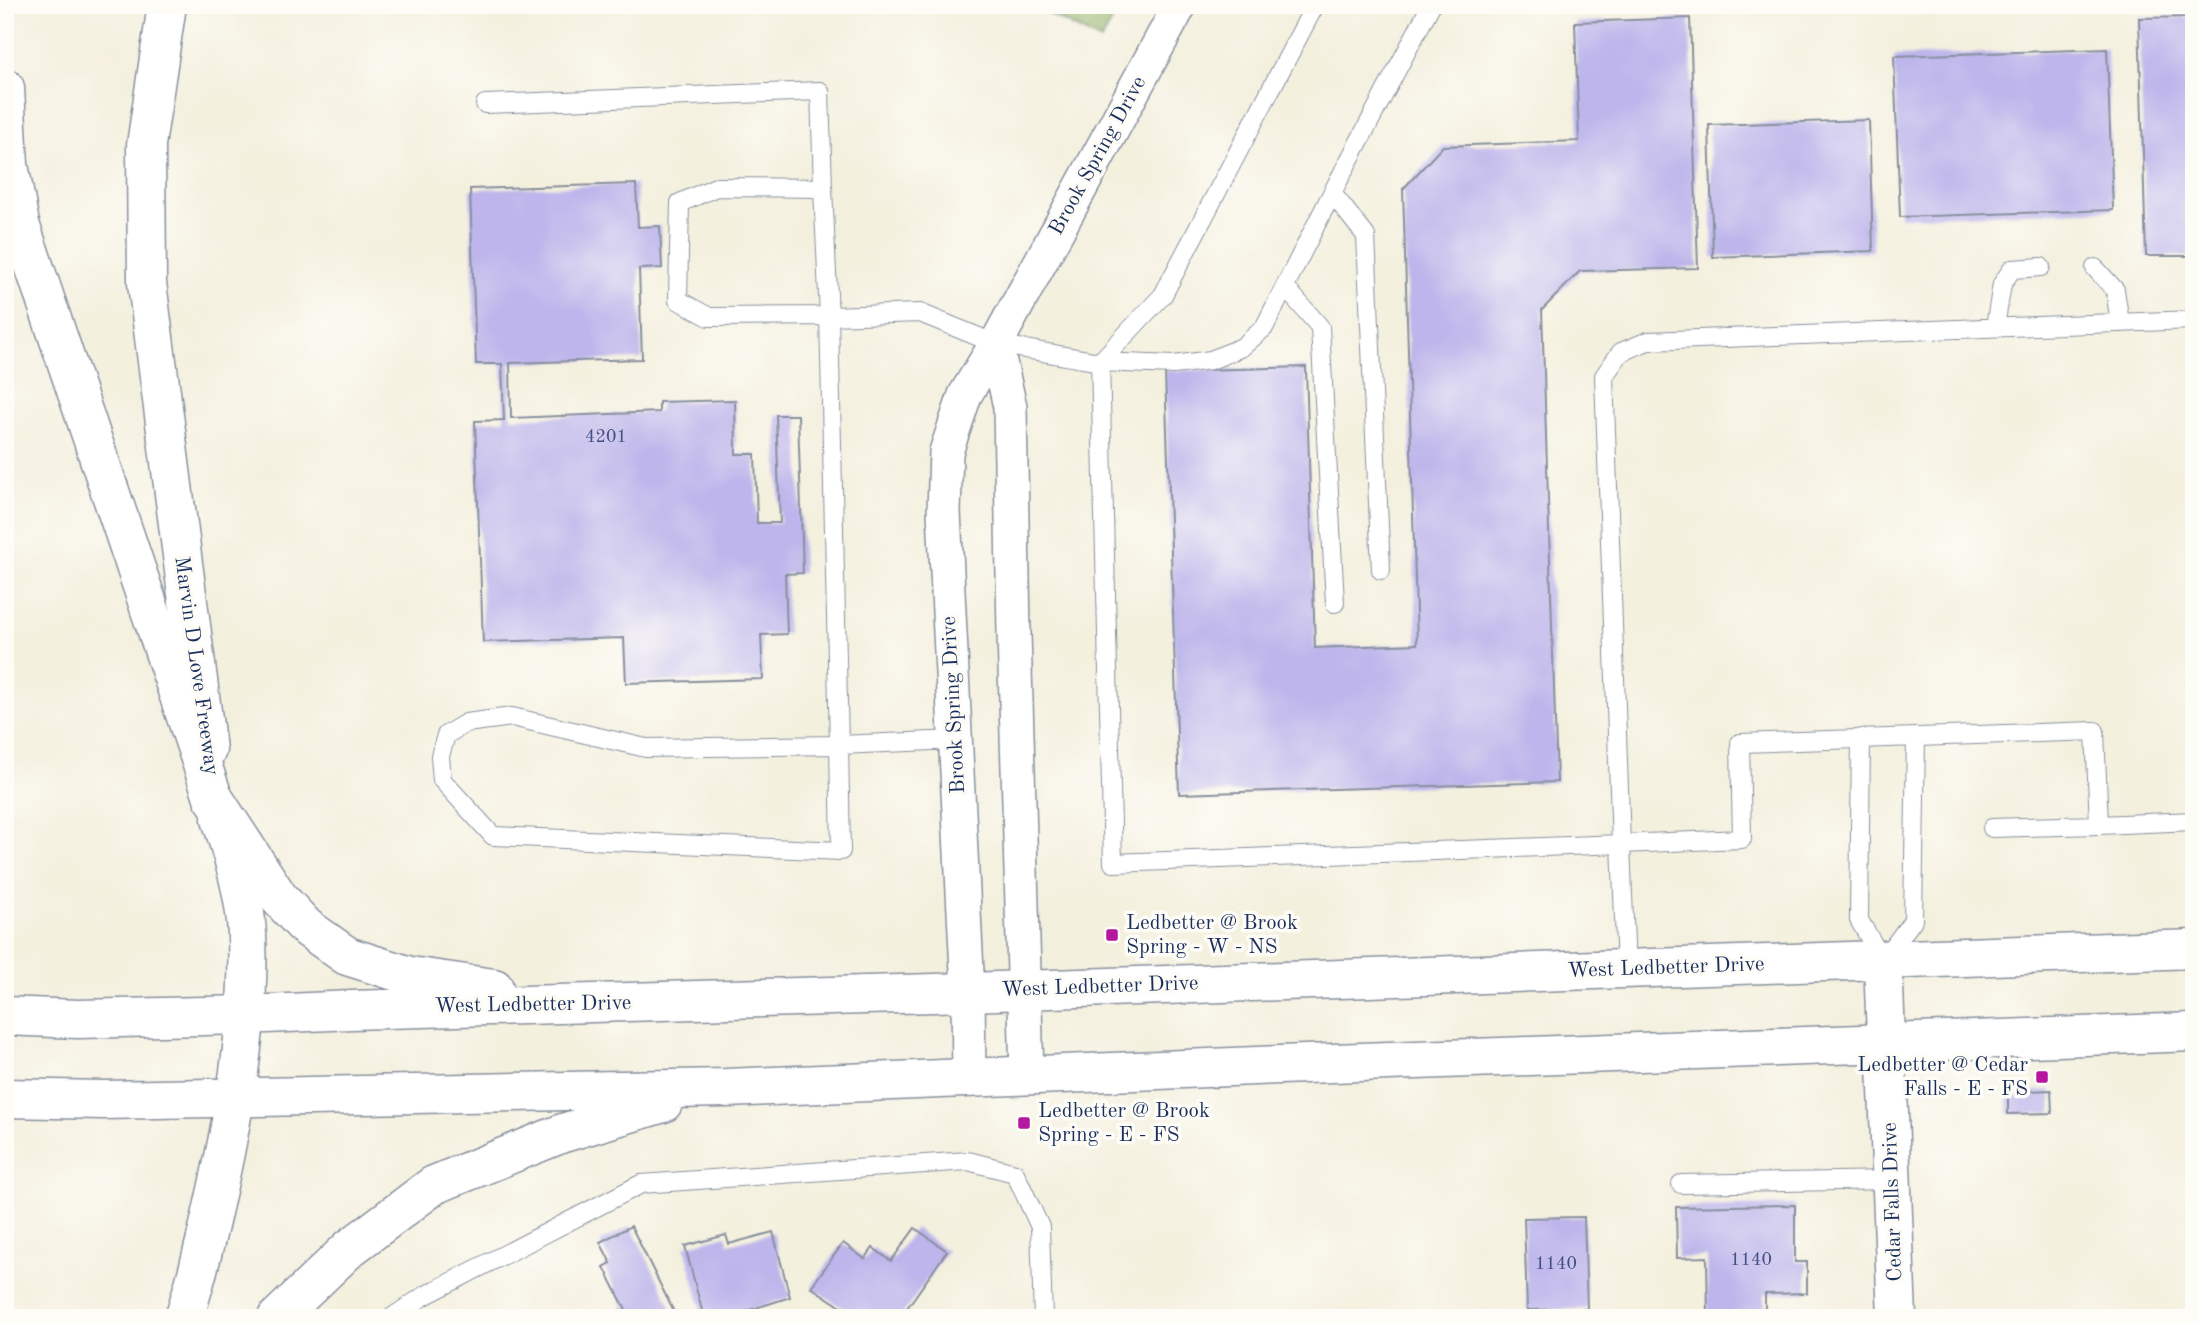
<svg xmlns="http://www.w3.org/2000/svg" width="2199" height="1323" viewBox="0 0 2199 1323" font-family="'Old Standard TT',serif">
<rect width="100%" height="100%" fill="#fdfcf7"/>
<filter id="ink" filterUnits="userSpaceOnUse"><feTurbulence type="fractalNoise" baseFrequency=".0143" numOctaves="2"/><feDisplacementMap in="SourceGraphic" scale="14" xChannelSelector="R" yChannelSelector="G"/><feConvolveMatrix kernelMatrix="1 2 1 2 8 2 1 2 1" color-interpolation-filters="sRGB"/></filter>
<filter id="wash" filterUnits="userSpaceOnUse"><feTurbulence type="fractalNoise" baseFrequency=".00686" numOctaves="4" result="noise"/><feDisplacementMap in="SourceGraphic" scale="28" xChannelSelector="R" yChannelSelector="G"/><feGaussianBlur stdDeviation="1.57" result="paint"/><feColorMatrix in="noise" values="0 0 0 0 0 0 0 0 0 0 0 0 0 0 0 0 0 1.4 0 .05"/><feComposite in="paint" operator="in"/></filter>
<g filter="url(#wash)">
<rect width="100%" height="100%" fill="#f4f0de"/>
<path fill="#91b063" stroke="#567060" stroke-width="2" d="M1032,5H1121L1101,41Z"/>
<g id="blocks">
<path fill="#bdb5eb" d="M2194,17V256H2146L2139,18Z
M1690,18L1698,268L1580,271L1542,310L1557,782L1179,794L1165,371L1306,367L1315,648L1417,644L1403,189L1443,146L1579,141L1575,22Z
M2107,49L2113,210L1900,217L1894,56Z
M1869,120L1873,251L1713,257L1709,125Z
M636,184L638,227L660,226L662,268L639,269L642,359L510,363L511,418L659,412V402L735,400L736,454H755L757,523H780L776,415H798L803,573L785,574L787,634L761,635L763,679L626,683L624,638L483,642L475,421L504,420L502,364H476L470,189Z
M2051,1090L2052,1113L2008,1114V1092Z
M1795,1205V1262H1807V1293L1765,1294V1318H1708L1707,1257L1677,1258L1676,1207Z
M1584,1217L1587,1309L1527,1310L1524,1218Z
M631,1226L677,1318H611L610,1316L620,1310L623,1316L628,1314L604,1267L611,1263L600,1242Z
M915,1228L947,1251L900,1318H858L811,1287L843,1243L865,1259L873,1248L891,1261Z
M773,1232L790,1297L725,1318H704L685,1246L726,1235L729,1244Z"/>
</g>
</g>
<g filter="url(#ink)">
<use href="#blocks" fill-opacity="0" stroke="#88909e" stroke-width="2"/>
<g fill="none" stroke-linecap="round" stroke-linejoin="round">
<defs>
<path id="lane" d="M485,104L820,91L823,188
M1332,193L1366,236L1381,570
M2095,268L2115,290L2120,323
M1286,288L1320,327L1335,603
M2194,320L1648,341L1621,352L1604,376L1621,844L1742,839L1740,743L2095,731L2099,825L2194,821
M1995,327L2002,284L2012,269L2041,267
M1100,362L1174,365L1211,360L1242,347L1264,328L1332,193L1431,5
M1100,362L1163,295L1315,5
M1861,738L1859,920L1883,961L1913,920L1916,737
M956,740L839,745L841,851L493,836L442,780L440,756L446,735L466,723L512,717L646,748L839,745L829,316L709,317L678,300L680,203L716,187L823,188L829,316L920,313L996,344L1100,362L1113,863L1621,844L1626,969
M1992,828L2099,825
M1681,1184L1893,1180
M391,1318L424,1296L641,1184L968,1161L1015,1173L1040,1227L1043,1318"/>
<path id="street" d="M996,344L1010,407L1014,633L1027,1075
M969,1078L968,992L944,512L946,452L965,395L996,344L1180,5"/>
<path id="secondary" d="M167,5L146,145L147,283L207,750
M1883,961L1897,1318
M184,1318C200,1268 211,1218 222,1167C238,1091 250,1013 247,934C245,894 233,856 221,819"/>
<path id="primary" d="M213,797L279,898L306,927L347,956L410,976L494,988
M5,1016L78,1019L245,1015L351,1010L968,992L2194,949
M5,1098L103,1100L726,1088L1305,1064L2194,1032
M277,1318L350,1248L434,1185L563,1133L663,1103"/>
<path id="highway" d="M5,88L9,165L20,224L213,797"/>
</defs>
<use href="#lane" stroke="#88909e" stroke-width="20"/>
<use href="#street" stroke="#88909e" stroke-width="36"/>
<use href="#secondary" stroke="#88909e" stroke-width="41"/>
<use href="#primary" stroke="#88909e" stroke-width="41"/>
<use href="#highway" stroke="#88909e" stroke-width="41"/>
<use href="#lane" stroke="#fff" stroke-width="18"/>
<use href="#street" stroke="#fff" stroke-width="33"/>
<use href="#secondary" stroke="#fff" stroke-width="38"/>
<use href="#primary" stroke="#fff" stroke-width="38"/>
<use href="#highway" stroke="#fff" stroke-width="38"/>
</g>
</g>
<g fill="#b5179e" stroke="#fdfcf7" stroke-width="2.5">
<rect x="1105" y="928" width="14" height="14" rx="3.5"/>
<rect x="2035" y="1070" width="14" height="14" rx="3.5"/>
<rect x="1017" y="1116" width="14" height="14" rx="3.5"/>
</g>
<g text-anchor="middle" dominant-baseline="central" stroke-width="7" stroke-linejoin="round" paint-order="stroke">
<g font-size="18" fill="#445081">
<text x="606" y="437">4201</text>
<text x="1751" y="1260">1140</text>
<text x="1556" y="1264">1140</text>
</g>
<g font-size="21" fill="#1b2f5e" stroke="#fdfcf7">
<text transform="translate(1098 156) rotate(-61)">Brook Spring Drive</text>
<text transform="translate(196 666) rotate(82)">Marvin D Love Freeway</text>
<text transform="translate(954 705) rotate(-93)">Brook Spring Drive</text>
<text transform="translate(1666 968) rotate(-2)">West Ledbetter Drive</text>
<text transform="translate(1100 987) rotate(-2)">West Ledbetter Drive</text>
<text transform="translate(533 1005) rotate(-1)">West Ledbetter Drive</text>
<text transform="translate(1893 1202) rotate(-92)">Cedar Falls Drive</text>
</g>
<g font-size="21" fill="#1b2f5e" stroke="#fdfcf7" text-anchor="start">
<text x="1126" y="923">Ledbetter @ Brook<tspan x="1126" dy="24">Spring - W - NS</tspan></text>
<text x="2028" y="1065" text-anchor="end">Ledbetter @ Cedar<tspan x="2028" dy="24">Falls - E - FS</tspan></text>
<text x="1038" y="1111">Ledbetter @ Brook<tspan x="1038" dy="24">Spring - E - FS</tspan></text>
</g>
</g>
<rect width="2199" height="1323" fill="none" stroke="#fdfcf7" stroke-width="28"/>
</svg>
